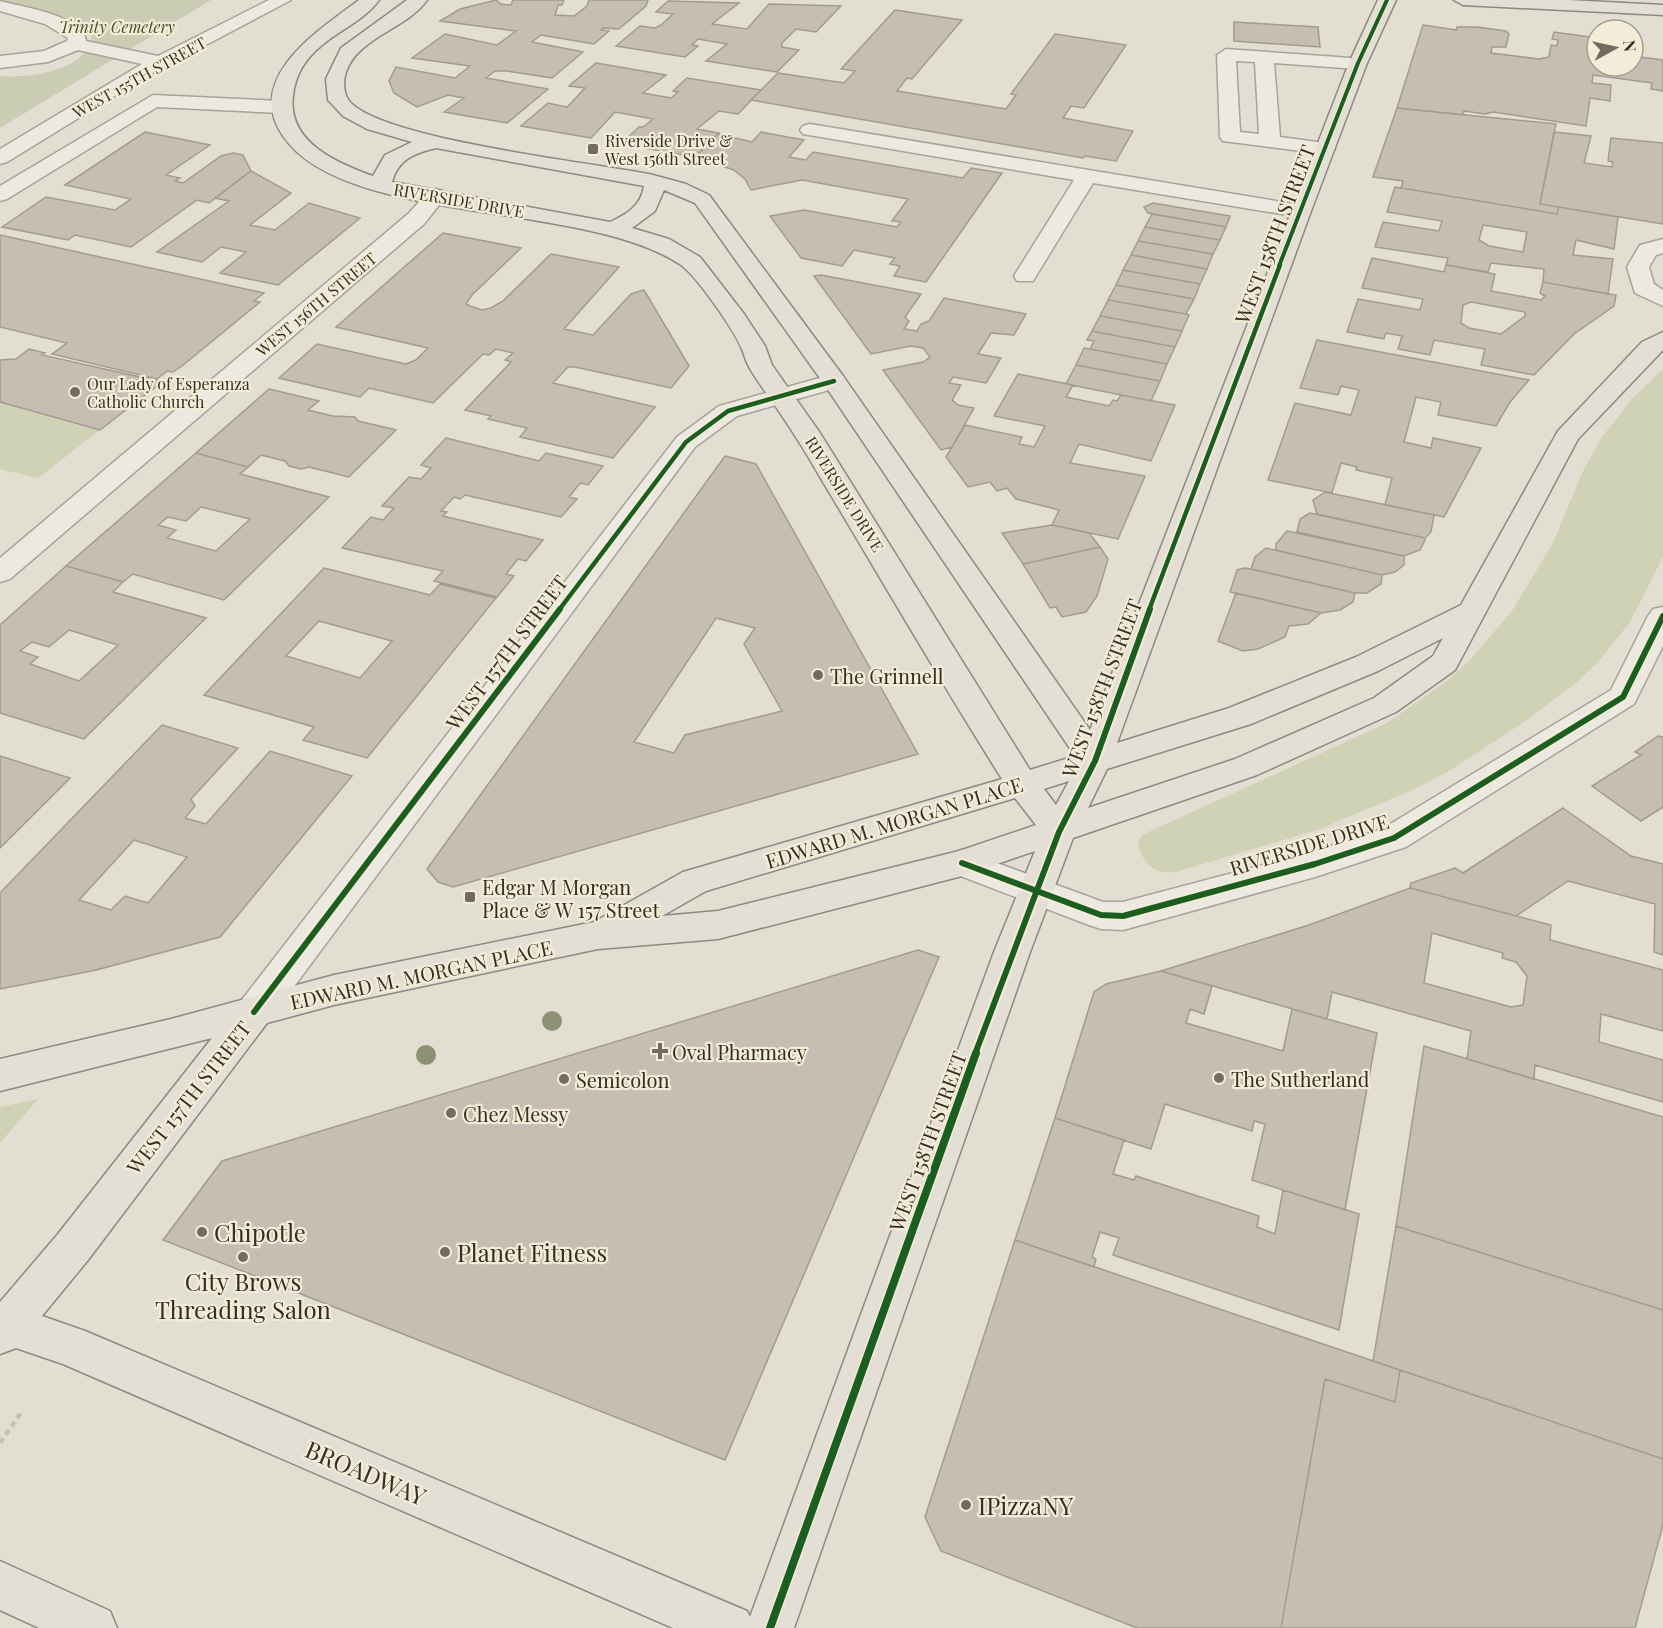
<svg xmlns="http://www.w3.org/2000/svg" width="1663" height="1628" viewBox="0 0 1663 1628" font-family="'Playfair Display',serif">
<rect width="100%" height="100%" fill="#e2ded1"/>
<path fill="#d0d2b5" d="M1663,369V557L1630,622L1598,662L1578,681L1524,722L1449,771L1417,788L1320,829L1176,872C1154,875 1143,864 1138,843L1142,835L1387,723L1447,681L1468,662L1512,611L1553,543L1583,471L1602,437L1632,399Z
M0,402L56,416L55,418L100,430L38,478L0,469Z
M38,1099L0,1143V1107Z"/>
<path fill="#cbccb4" d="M0,0H211L0,128V76C24,78 69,73 85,52C88,47 90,40 93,34L68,19Z"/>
<path fill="#c6beb2" stroke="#a39b90" stroke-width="1.5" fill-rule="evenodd" d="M496,0L501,4L511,5L513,0H564L562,5H558L555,15L574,16L587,6L589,0H648L646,6L619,29L603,28L601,30L609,31L594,44L541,35L532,42L583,52L552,78L507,71H495L486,78L548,89L507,123L444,112L464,98L448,95L417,107L394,93L389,81L396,67L455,78L470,66L412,58L445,34L497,45L516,31L440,21L460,9Z
M668,1L739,3L712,24L747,29L769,4L841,6L816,32L796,29L782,43V47L799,50L777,72L706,61L727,44L698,39L692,45L698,46L685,57L616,46L640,26L655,28L661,25L673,14L656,12Z
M895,10L962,20L912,79L907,78L897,91L1006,109L1016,95L1011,94L1055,34L1126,45L1084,108L1071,106L1063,118L1133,131L1116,161L1085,156L1083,158L751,100L778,73L844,83L855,71L841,69Z
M1234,22L1318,27L1320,47L1234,41Z
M1423,25L1456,30L1457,27H1477L1506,31L1509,34L1506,47H1492L1491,53L1539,59L1549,57L1551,45L1557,46L1558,40L1552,39L1554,32L1597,38V66H1633V56L1663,60V91L1651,89L1652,83L1593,75L1592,83L1611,85L1610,101L1590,98L1586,126L1493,112L1485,114L1464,111L1463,115L1397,108Z
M596,63L666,75L643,93L671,98L678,92L673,91L687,78L761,90L738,114L719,111L697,129L719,133L695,157L621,144L639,127H643L653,119L615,112L591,138L521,126L548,103L567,107L571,103L585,88L569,86Z
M1397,108L1556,124L1540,204L1559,207L1557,214L1401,188L1403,181L1373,177Z
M145,132L210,145L166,175L180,178L175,181L183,183L221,156L233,153L243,155L251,171L209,203L197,200L131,247L75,235L68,240L2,227L46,197L115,210L131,199L65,185Z
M761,132L804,140L789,157L806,160L813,152L963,178L971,168L1002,173L926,282L894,276L900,266L890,264L895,258L854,250L842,266L801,258L770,216L804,210L897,227L901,222L892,221L908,199L802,180L751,190L745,179L734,170L695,157L718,134L752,142Z
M1554,132L1591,136L1584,163L1612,167L1613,162L1608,161L1611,138L1663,143V224L1540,204Z
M251,171L291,193L250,225L275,230L309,203L360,218L278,285L220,273L246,252L221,247L202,262L157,252L229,201L215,198Z
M1395,187L1557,214L1559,207L1618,217L1614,249L1576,240L1573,255L1613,259L1608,294L1543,282L1544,269L1491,263L1488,272L1446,265L1448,258L1375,247L1383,222L1439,231L1442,221L1387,212ZM1483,225L1527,232L1523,252L1489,246L1479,240Z
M1153,203L1230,216L1226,227L1148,213L1144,207Z
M1152,214L1226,227L1220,240L1145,227Z
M1145,227L1220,240L1213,254L1138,241Z
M443,233L521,248L472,295L466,304L470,306L482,310L491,308L503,301L551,254L619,267L564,329L593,335L631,294L644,290L689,366L671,388L575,367H568L553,383L655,407L613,458L520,437L527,428L488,419L491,416L465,410L511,362L505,360L513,353L496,349L489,355L483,354L433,403L369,388L360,397L279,378L317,344L406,364L416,360L428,348L336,327Z
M0,235L264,293L254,301L260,302L182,366L173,372L167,371L157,379L52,354L67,343L0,327Z
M1138,241L1213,254L1207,269L1131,255Z
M1131,255L1207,269L1200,284L1123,270Z
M1372,258L1444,272L1446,265L1495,274L1491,291L1541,300L1545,296L1540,293L1543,282L1616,295L1614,306L1574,334L1534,375L1481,365L1485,349L1434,340L1430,355L1398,349L1402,336L1386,333L1384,339L1347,332L1358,299L1420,310L1423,299L1362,288ZM1471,302L1525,312V316L1501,334L1469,328L1461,323L1463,305Z
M1123,270L1200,284L1194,299L1116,285Z
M821,275L921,294L905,317L909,321L904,329L917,331L921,324L929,321L944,298L1026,314L1014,335L991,333L978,354L1001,358L986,383L953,377L949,383L961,385L952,400L958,405L974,408L952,447L941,450L883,370L923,362L930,357L923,348L911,346L871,354L814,276Z
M1116,285L1194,299L1186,314L1108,300Z
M1108,300L1186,314L1189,315L1182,331L1100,316Z
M1100,316L1182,331L1175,347L1092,331Z
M1092,331L1175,347L1167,364L1090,349L1094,341L1087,340Z
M1317,340L1529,380L1510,402L1496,426L1438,415L1441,402L1416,397L1404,442L1431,448L1433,438L1481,448L1444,517L1385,505L1392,478L1356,470L1357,467L1341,463L1332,493L1268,480L1295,403L1351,415L1359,390L1341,386L1338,395L1300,388Z
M1084,348L1090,349L1167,364L1160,381L1076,365Z
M29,349L45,353L42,355L162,382L100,430L0,402V360L16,359Z
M1076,365L1160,381L1151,401L1066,384Z
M1018,374L1073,385L1066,397L1109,406L1113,400L1117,401L1121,395L1175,405L1151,461L1079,444L1070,463L1145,476L1118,539L1052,525L1059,510L1016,499L1007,488L997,491L990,482L968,487L946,457L965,425L1022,437L1019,444L1034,447L1045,426L994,416Z
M269,389L319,401L308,410L333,416L355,417L358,421L396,430L349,477L309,467L301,469L289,466L285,461L261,455L248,467L196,453Z
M446,438L539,461L546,453L603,466L588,485L580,483L569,497L577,499L561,517L465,495L460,499L454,497L441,511L447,512L443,516L543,540L526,561L518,559L506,574L514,576L497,597L434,581L443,571L342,548L371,517L383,520L394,508L382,506L409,477L421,479L431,468L421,465Z
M196,453L248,467L240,474L329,497L224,600L133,574L123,582L66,566ZM201,507L250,519L216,551L167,538L176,530L158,525L168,517L186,521Z
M725,456L756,464L918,754L453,887L438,882L427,869ZM716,618L755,628L744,644L782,711L685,735L674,753L634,742Z
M1325,492L1434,515L1431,532L1425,538L1317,514L1313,500Z
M1310,513L1425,538V540L1420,550L1404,556L1297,532L1300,519Z
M1052,525L1089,533L1100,547L1023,564L1002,533Z
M1287,531L1404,556V565L1395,572L1382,575L1276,550V544Z
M1100,547L1108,559L1097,596L1086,612L1062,617L1056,607L1050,608L1023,564Z
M1266,548L1382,575L1381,584L1367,593H1355L1251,569L1255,557Z
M66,566L123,582L113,592L206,618L84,739L0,713V625ZM69,630L118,645L79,681L30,664L38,657L20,651L32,642L49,647Z
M324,568L430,595L440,584L496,598L367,758L303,740L314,727L204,695ZM319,621L392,641L360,678L286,656Z
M1245,568L1251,569L1355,593L1353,602L1340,610L1321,613L1230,592L1237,570Z
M1236,593L1321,613L1308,624L1289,626L1285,637L1258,649L1243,651L1218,641Z
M162,725L238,748L191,799L195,806L185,818L206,824L270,751L352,776L220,937L96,970L0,989V893ZM134,840L187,857L148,903L125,896L111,910L79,900Z
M1658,736L1663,737V807L1641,821L1592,786L1641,755L1635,752Z
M0,756L70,778L0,848Z
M1563,808L1631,856L1663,864V955L1654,952L1655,904L1568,881L1516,916L1410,888L1411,883L1455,868L1463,873Z
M1410,888L1551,925L1550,940L1663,970V1031L1601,1014L1599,1042L1663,1060V1102L1535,1065L1534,1079L1467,1059L1471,1031L1332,992L1327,1019L1161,971L1309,925ZM1432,933L1503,953L1502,958L1516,962L1527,976L1523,1005L1511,1007L1424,983Z
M918,950L939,957L725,1460L163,1240L222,1161Z
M1161,971L1212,986L1204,1014L1190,1009L1186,1023L1283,1051L1292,1009L1377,1033L1345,1210L1252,1180L1265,1124L1254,1121L1252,1131L1165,1104L1151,1149L1055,1118L1094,992L1106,984Z
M1424,1046L1663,1117V1310L1396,1226Z
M1055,1118L1124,1140L1113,1174L1134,1180L1136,1176L1259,1216L1257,1227L1275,1234L1283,1190L1359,1214L1339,1330L1113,1255L1119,1238L1100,1232L1092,1257L1096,1259L1094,1267L1015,1240Z
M1396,1226L1663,1310V1459L1373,1361Z
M1015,1240L1400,1370L1395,1402L1325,1379L1281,1628H1137L941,1551L925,1517Z
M1400,1370L1663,1459V1525L1635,1628H1281L1325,1379L1395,1402Z"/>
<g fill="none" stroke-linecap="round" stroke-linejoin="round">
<defs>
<path id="minor" d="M269,0H291L147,76L7,162L0,164V149L142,64L78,50L48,62L0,68V56L44,51L67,41L68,38L45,24L0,11V1C19,6 85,16 86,41L158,56Z
M1226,49L1365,59L1367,63L1358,69L1274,63L1280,137L1332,144L1335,148L1332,152L1325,154L1223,141L1220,137L1217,55ZM1236,61L1255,62L1259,134L1240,132Z
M153,95L281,101L291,107L281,113L157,107L7,199L0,201V186Z
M810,124L1300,205L1308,206L1311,211L1308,216L1300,217L1093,183L1036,276L1033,281H1017L1014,276L1074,180L803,134L800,130L803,126Z
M436,189L443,191L447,195L424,224L10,579L0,582V558L408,214L429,191Z
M1663,239V253L1656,255L1649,267L1654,284L1663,290V306L1635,293L1627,267L1640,245Z
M834,374L843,376L846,381L843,386L737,416L695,447L267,1023L254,1027L241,1023L236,1012L241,1001L677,437L719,406Z
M1663,607V646L1634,704L1406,847L1315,877L1123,930L1101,929L1089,925L950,872L945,863L950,854L962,850L1103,902H1123L1312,852L1382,829L1611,690L1648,616L1653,609Z"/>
<path id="major" d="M359,0H379C366,19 338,31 321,46C305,59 295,75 293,96C287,142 337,163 373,176L385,155L412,142L367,129L343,116L328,100L326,79L341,48L407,0H427C407,29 358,37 346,72C343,81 343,94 350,102C385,140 594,163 653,175L686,184L709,195L843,376L1090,730L1349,63L1378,0H1396L1367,63L1311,211L1117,743L1229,708L1356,657L1461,605L1558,431L1642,342L1663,332V350L1578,439L1455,670L1396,712L1257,775L1073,838L1030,952L794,1628H673L63,1364L16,1348L0,1354V1302L58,1234L212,1038L0,1091V1059L171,1019L334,975L594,922L683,872L1002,779C939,679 880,577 820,477C807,454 793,432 778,410C768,395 756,380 748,365C745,359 744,353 741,347C734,330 696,275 681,265C585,200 344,226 283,136C243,78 319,30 359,0ZM436,148L644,186C641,206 627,214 610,222L392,182C398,159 415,153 436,148ZM664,190L695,203L824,384L1075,756L1030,770L820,433L772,365L765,346L744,314L700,257L669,239L632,228L655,211ZM1443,638L1433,656L1374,698L1235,759L1088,808L1107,769L1251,724L1378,671ZM1069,781L1056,805L1044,789ZM1015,798L1036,825L959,851L718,911L662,916L706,891ZM1035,851L994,952L750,1617L747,1611L85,1331L42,1316L88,1260L267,1023L334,1005L598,949L718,939L962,876Z
M1454,0H1568L1663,5V15L1463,5Z
M0,1561L110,1611L117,1628H39L0,1610Z"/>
</defs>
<use href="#minor" stroke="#a8a399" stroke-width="3"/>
<use href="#major" stroke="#8e8980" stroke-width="3"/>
<path stroke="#c4c0b8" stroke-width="4.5" stroke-dasharray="6 4" stroke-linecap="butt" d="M0,1443L23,1410"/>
<use href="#minor" fill="#ece9e1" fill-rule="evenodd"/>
<use href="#major" fill="#e3dfd4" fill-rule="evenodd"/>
<defs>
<path id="cycleway-far3" d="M1279,266L1358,63L1387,0"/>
<path id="cycleway-far2" d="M559,610L686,442L728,411L834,381
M1149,610L1280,265"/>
<path id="cycleway-far1" d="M962,863L1101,915L1123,916L1315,864L1394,838L1623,697L1663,616
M254,1012L560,609
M975,1054L1059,832L1095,761L1150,609"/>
<path id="cycleway" d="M770,1628L976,1053"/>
</defs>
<use href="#cycleway-far3" stroke="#f3ecd8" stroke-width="6"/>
<use href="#cycleway-far2" stroke="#f3ecd8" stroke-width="8"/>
<use href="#cycleway-far1" stroke="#f3ecd8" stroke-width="10"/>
<use href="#cycleway" stroke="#f3ecd8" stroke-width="11"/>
<use href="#cycleway-far3" stroke="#1b5e20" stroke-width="4"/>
<use href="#cycleway-far2" stroke="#1b5e20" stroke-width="4.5"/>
<use href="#cycleway-far1" stroke="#1b5e20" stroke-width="6"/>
<use href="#cycleway" stroke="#1b5e20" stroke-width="8"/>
</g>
<g fill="#8c9175">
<circle cx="552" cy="1021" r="10"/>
<circle cx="426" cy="1055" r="10"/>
</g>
<g fill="#736b5f" stroke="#f3ecd8" stroke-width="2">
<rect x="587" y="143" width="12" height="12" rx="3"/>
<circle cx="75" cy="392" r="6"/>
<circle cx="818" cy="675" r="6"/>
<rect x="464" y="891" width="12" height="12" rx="3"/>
<path d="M657 1042h6v6h6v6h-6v6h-6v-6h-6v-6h6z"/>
<circle cx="1219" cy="1078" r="6"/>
<circle cx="564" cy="1079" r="6"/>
<circle cx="451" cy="1113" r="6"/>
<circle cx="202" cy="1232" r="6"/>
<circle cx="445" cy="1252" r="6"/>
<circle cx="243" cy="1257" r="6"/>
<circle cx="966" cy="1505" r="6"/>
</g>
<g text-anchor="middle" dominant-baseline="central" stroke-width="4.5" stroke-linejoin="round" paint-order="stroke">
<g font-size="16" font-style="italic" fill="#46522a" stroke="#f3ecd8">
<text x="117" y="26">Trinity Cemetery</text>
</g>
<g font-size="16" fill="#372d22" stroke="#f3ecd8">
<text transform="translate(139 77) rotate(-29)">WEST 155TH STREET</text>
<text transform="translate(459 200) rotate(10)">RIVERSIDE DRIVE</text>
<text transform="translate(316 304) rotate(-40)">WEST 156TH STREET</text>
<text transform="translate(845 494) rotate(58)">RIVERSIDE DRIVE</text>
</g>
<g font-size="16" fill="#372d22" stroke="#f3ecd8" text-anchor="start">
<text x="605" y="140">Riverside Drive &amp;<tspan x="605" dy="18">West 156th Street</tspan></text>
<text x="87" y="383">Our Lady of Esperanza<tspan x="87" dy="18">Catholic Church</tspan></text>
</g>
<g font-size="20" fill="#372d22" stroke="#f3ecd8">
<text transform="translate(1274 234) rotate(-69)">WEST 158TH STREET</text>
<text transform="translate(506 652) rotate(-53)">WEST 157TH STREET</text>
<text transform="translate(1101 688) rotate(-69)">WEST 158TH STREET</text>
<text transform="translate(894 822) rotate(-17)">EDWARD M. MORGAN PLACE</text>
<text transform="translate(1309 844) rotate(-17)">RIVERSIDE DRIVE</text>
<text transform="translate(421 974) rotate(-12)">EDWARD M. MORGAN PLACE</text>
<text transform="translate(188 1097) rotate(-52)">WEST 157TH STREET</text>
<text transform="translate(927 1141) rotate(-70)">WEST 158TH STREET</text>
</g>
<g font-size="20" fill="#372d22" stroke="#f3ecd8" text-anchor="start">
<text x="830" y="675">The Grinnell</text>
<text x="482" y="886">Edgar M Morgan<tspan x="482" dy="23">Place &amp; W 157 Street</tspan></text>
<text x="672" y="1051">Oval Pharmacy</text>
<text x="1231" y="1078">The Sutherland</text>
<text x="576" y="1079">Semicolon</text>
<text x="463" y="1113">Chez Messy</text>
</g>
<g font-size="24" fill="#372d22" stroke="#f3ecd8" text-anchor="start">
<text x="214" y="1232">Chipotle</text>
<text x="457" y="1252">Planet Fitness</text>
<text x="243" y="1281" text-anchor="middle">City Brows<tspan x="243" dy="28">Threading Salon</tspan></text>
<text x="978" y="1505">IPizzaNY</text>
</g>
<g font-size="24" fill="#372d22" stroke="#f3ecd8">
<text transform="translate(366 1472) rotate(23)">BROADWAY</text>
</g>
</g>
<g transform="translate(1615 48) rotate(82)"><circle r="28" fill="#f3ecd8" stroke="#a8a08f" stroke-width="1.5"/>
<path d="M0-4.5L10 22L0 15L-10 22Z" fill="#736b5f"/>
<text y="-9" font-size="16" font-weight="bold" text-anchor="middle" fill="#372d22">N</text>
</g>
</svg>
